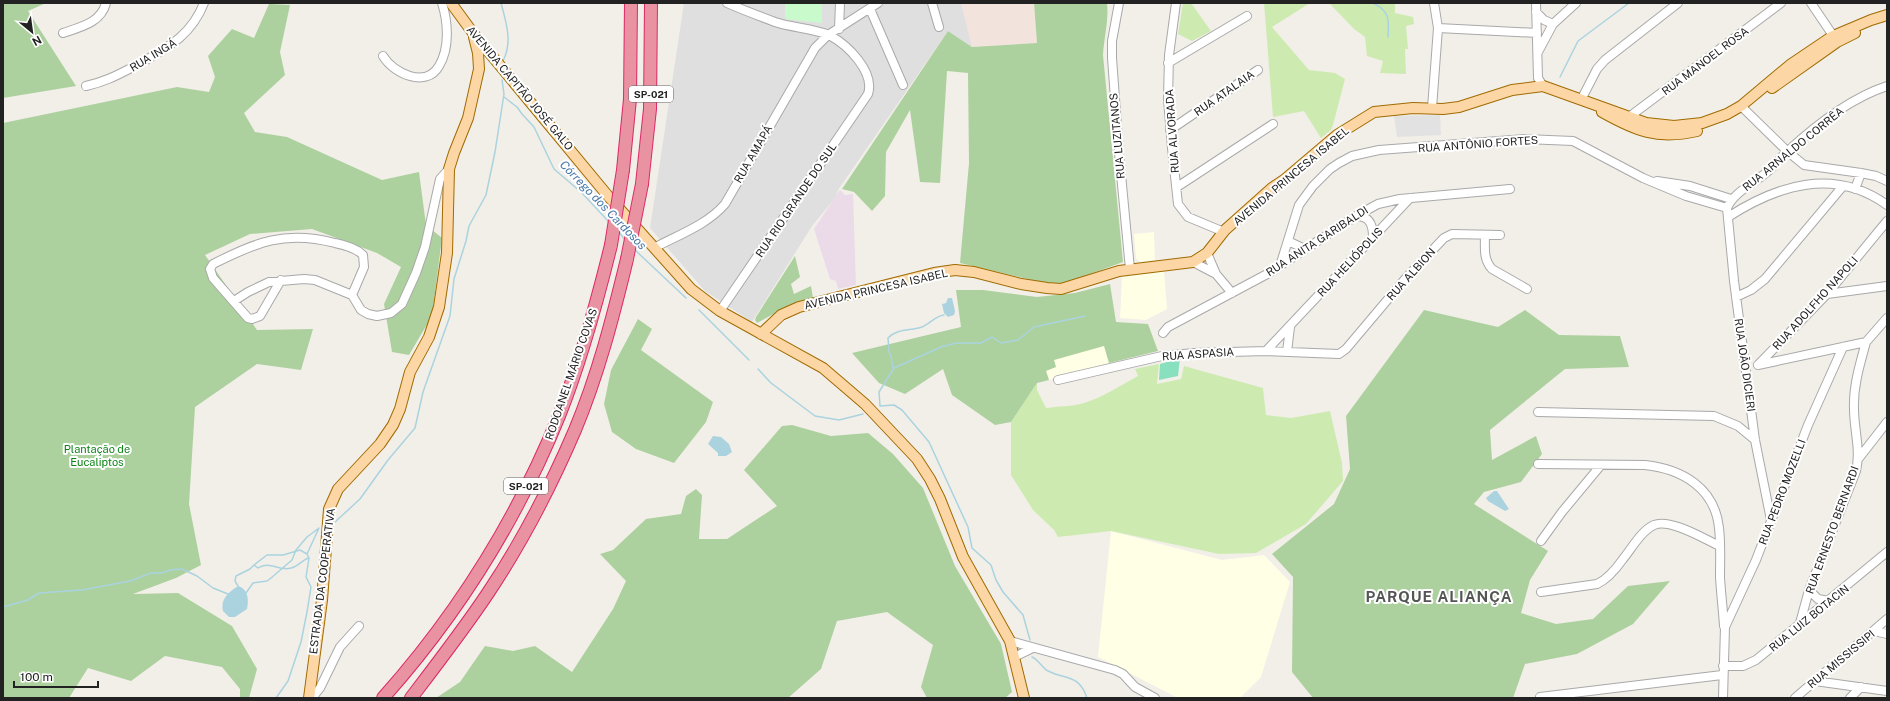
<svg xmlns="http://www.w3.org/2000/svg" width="1890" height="701" viewBox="0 0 1890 701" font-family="'Public Sans',sans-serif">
<rect width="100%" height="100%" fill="#f2efe9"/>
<path fill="#e0dfdf" d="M684,3H1034L972,47L948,31L838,190L836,197L812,226L752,322L705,291L650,228Z"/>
<path fill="#ebdbe8" d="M840,190L845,195L853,194L856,285L838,289L836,281L830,279L814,229Z"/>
<path fill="#ffffe5" d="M1154,232L1155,260L1140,262L1136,258L1134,234Z
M1164,271L1167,309L1146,320L1120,318L1122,277Z
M1104,345L1109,363L1049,380L1046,370L1056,367L1054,360Z
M1111,531L1222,560L1264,555L1290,582L1261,677L1240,698H1178L1098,657Z"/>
<path fill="#f3e3dd" d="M961,3H1034L1037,43L972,47Z"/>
<path fill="#cdebb0" d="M1183,3H1191L1211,31L1192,41L1178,34Z
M1264,3H1310L1272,27L1309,70L1335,73L1345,79L1333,125L1331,130L1321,138L1304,111L1273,117Z
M1329,3H1395V13L1413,17L1414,24L1406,26L1408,49H1405L1406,74L1380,73L1383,61L1367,56L1365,37L1354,29Z
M1159,364L1157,384L1181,379L1184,366L1263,388L1266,415L1291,418L1330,411L1342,463L1343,481L1306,524L1256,553L1219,554L1111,531L1058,537L1054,530L1033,510L1011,475V422L1037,383V390L1046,408C1058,406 1071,407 1084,403C1103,397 1120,386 1138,376L1135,369Z"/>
<path fill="#add19e" d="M3,3H46L28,11L76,86L3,98Z
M1034,3H1107C1109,20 1104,38 1103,55L1123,262L1057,286L960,263L969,163L968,73L947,71L940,183L920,182L910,110L886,152L885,196L872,211L854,192L842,189L948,31L972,47L1037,43Z
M269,4L290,5L280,52L285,75L244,113L255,132L287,137L382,180L419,172L426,225L442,238L432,316L409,355L392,352L384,304L401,267L377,253L312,229L250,234L205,255L257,330L313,329L301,370L257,364L195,407L189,504L201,565L176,578L133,594L178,593L232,626L257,669L249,698H240V689L222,667L165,656L131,681L88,668L69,698H3V123L177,87L209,92L215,77L208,56L232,29L254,38Z
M795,256L800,277L791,284L794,294L811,286L813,298L781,310L757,323L755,320L756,317Z
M1110,284L1116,322L1148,324L1158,351L1109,363L1104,346L1054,360L1056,367L1046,371L1049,380L1037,383L1011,422L995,425L952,395L943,369L905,394L879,383L852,353L961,327L956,290H983L1037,297L1075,293Z
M1424,310L1498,327L1525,310L1559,335L1620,336L1629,367L1565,369L1490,430L1492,460L1536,436L1542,454L1521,482L1484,492L1474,504L1548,551L1530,580L1521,613L1556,624L1593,619L1628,586L1670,581L1633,624L1577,654L1525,664L1513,698H1313L1292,672L1293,577L1272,554L1334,504L1350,469L1346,416Z
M638,319L652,329L641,350L713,402L706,422L674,463L636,449L612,432L604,404L611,370Z
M792,425L831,436L868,433L893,454L923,488L955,566L1001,644L1012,692L1005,698H927L921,687L933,645L887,612L837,621L821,669L788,698H436L460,682L485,646L513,651L535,646L572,672L613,609L626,581L600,554L613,550L646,519L681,514L686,496L696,489L702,495L699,539H727L777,506L744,470L782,426Z"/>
<path fill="#c8facc" d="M785,3H822V23L785,19Z"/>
<path fill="#88e0be" d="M1180,358L1178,376L1159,380L1160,364Z"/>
<path fill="#e2e2e2" d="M1440,115L1441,135L1397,137L1394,116Z"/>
<path fill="#aad3df" d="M948,298H952L955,311L954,315L948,317L944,313L942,304L946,303Z
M713,436L721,437L729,444L732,452L726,456H718V453L708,444Z
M1494,491H1497L1509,509L1505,511L1488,501L1486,498Z
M238,586C248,589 249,599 247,609L235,617H229L223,611C220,599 229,592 238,586Z"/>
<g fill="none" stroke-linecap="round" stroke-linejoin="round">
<path stroke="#aad3df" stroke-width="1.5" d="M501,3C506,22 513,42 503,61
M1373,3C1390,11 1389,20 1388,37
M1560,77L1578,41L1629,3
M504,97L517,107L522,114L534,127L554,169L582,193L609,222
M619,232L625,240
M635,250L686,298
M699,310L749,360
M893,368L891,356L889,352L888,338C897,328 911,331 922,327C930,324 935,316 944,315
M758,369L771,383L815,416L839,420L863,414
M335,522L360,499L388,460L415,428L423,392L450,316L454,279L466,241L469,226L486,195L495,152L504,94L502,80
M254,565L267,555H283L300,550L307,554
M238,586L235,581L236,576L250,569L254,565L258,568C270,560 281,573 294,567C299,565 302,561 308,558
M246,593L253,583L267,581L271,578L292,560L296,550L307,537L319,528
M3,607L28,600L39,593L82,590L130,581L151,573H162L170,570L182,569L197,576L213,588L228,594
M1030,640L1023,615L1003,592L996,580L991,565L972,548L968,527L929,442L902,410L894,405L880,406L879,392L894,368L941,347L956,343H981L992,337L1001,343L1018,340L1034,327L1085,316
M1032,657C1039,660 1042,668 1048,671C1066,680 1079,674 1087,698
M276,698L288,681L301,642L307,612L311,587L306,577L309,558L307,554L319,528"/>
<defs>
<path id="minor" d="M932,3L939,27
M1119,3L1112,41V58L1119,153L1130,269
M1176,3L1169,55L1168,99L1172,148L1178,204L1188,217L1224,232
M1536,3L1538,78L1543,86
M1811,3L1836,40
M870,9L903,85
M1536,12L1544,20L1553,24
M1438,28L1537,33
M839,29L840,3
M63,33C80,27 101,23 106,3
M1538,52L1553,24L1576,3
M383,56C393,73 426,89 439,66C450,48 448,22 442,3
M1168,63L1247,16
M86,86C108,81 119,74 139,64C168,47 191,36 204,3
M1581,100L1597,69L1605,60L1678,3
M1741,106L1787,151L1804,165L1861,173L1876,176L1887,181
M1432,108L1438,28L1434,3
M1629,117L1781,3
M1170,130L1258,70
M1657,181L1690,186L1731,199
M1177,187L1273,124
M1855,189L1861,173
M1727,208L1734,281L1755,440L1771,520
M1727,208C1734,192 1753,184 1767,172C1775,166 1780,157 1788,151C1816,125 1851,98 1887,86
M1356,216C1370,216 1373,225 1373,237
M1728,217C1778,185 1834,167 1887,205
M1485,235C1485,248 1483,259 1492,269L1527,289
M1288,241L1305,249
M654,248C678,235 707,225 725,204L815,48L828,35L878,3
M1207,253L1216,274L1232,293
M1193,262L1216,274
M1280,266L1299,205L1313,186L1330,169L1339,163L1352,156L1379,150L1525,139L1573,141L1643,178L1686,196L1727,208
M281,280L260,316L252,319L248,318L213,278L210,269L213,264C257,242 285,230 335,243C345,245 356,248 363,255L364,267L352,295
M1827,294L1887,286
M1736,297L1751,290L1765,279L1843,186
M234,301L248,292L269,282L304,279L315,280L352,295L361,310L368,314L377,316L391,313L402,304L416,273L425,247L440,179L449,169
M720,311L868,94C875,72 848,45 829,35C812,28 793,28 775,22C759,16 743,10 727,3
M1163,333L1168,327L1269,273L1356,216L1378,204L1400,199L1510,189
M1266,351L1410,198
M1287,352L1290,327
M1758,365L1827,294L1887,221
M1758,365L1866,342L1887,318
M1058,380L1162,356L1194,353L1266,351L1339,354L1346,349L1405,279L1444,238L1452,234L1500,235
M1538,412L1714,416L1738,426L1755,440
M1859,458L1887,422
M1538,464L1645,465C1682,469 1715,488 1719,528C1721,545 1720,561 1720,577C1721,594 1723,610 1724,626
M1541,541L1562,512L1601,465
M1809,590L1818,599L1829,601
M1541,592L1597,584C1608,579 1616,569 1623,559C1632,548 1641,531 1654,525C1670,518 1704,539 1720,546
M1800,623L1809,590L1856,471C1861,450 1854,430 1854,409C1853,386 1860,364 1866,342
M1874,631L1887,634
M1010,641L1115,670L1123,674L1135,687L1155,698
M1014,657L1033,648
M1723,666H1743L1756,660L1887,552
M1815,681L1887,691
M1540,697L1722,675
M312,698L320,688L340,647L359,626
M1723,698L1725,627L1756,560L1808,425L1843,347
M1795,698L1887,619
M1850,698L1861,687"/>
<path id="major" d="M451,3L473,33L608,196L691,289L720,311L823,368L865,404L917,459L930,479L940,499L963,557L1010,641L1024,698
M1772,88L1837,42L1855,33
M1602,112C1636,131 1657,140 1697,131
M761,334L781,315L799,307L934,273L955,270L974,272L1021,284L1047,288L1061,289L1119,271L1193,262L1207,253L1225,230L1272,188L1284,180L1337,135L1374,112L1413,108L1443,109L1459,107L1512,90L1543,86L1646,123L1674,126L1702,123L1727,114L1741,106L1790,65L1833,36L1871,20L1887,15
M309,698L322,600L329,509L338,489L380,444L393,425L400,409L410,372L429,337L439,307L447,253L449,169L454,153L468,118L479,69L478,53L474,37"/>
<path id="highway" d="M623,170L630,99L631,3
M642,184L650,109L651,3
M383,698C457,615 517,519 559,416C581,361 597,302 611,245
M411,698C437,664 464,629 488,593C522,542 551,486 575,430C598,375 613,317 627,259"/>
</defs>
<use href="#minor" stroke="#a9a9a9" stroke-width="10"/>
<use href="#major" stroke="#a06b00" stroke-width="12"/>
<use href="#highway" stroke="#dc2a67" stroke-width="14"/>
<use href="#minor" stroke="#fff" stroke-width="8"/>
<use href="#major" stroke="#fcd6a4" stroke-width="10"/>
<use href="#highway" stroke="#e892a2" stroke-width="12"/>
<defs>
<path id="highway-bridge" d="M611,245L623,170
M627,259L642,184"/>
</defs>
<use href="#highway-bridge" stroke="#dc2a67" stroke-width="14" stroke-linecap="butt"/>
<use href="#highway-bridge" stroke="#e892a2" stroke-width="12"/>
</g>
<g text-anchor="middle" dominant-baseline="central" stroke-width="4" stroke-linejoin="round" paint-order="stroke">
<g fill="#fff" stroke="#646464" stroke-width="1">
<rect x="629" y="86" width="44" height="16" rx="3"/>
<rect x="504" y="478" width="44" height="16" rx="3"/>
</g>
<g font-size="10" font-weight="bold" fill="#222">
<text x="651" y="94">SP-021</text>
<text x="526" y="486">SP-021</text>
</g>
<g font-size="11" fill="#222" stroke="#fff">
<text transform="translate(153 55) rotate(-31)">RUA INGÁ</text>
<text transform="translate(1705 61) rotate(-37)">RUA MANOEL ROSA</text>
<text transform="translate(520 88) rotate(50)">AVENIDA CAPITÃO JOSÉ GALO</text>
<text transform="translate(1224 93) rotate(-35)">RUA ATALAIA</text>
<text transform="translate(1172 131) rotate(-94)">RUA ALVORADA</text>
<text transform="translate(1117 136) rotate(-95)">RUA LUZITANOS</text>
<text transform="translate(1478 144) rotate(-4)">RUA ANTÔNIO FORTES</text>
<text transform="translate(1793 149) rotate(-39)">RUA ARNALDO CORRÊA</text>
<text transform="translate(753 154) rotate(-60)">RUA AMAPÁ</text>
<text transform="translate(1291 176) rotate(-40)">AVENIDA PRINCESA ISABEL</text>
<text transform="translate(796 200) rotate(-56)">RUA RIO GRANDE DO SUL</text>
<text transform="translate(1317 241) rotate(-33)">RUA ANITA GARIBALDI</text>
<text transform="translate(1350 262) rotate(-47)">RUA HELIÓPOLIS</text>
<text transform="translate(1411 274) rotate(-48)">RUA ALBION</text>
<text transform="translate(876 289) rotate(-13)">AVENIDA PRINCESA ISABEL</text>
<text transform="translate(1815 303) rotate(-48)">RUA ADOLFHO NAPOLI</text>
<text transform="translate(1198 354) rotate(-4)">RUA ASPASIA</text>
<text transform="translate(1745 365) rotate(82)">RUA JOÃO DICIERI</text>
<text transform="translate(571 374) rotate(-71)">RODOANEL MÁRIO COVAS</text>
<text transform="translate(1782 492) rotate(-69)">RUA PEDRO MOZELLI</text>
<text transform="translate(1832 530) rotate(-70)">RUA ERNESTO BERNARDI</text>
<text transform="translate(322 581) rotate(-83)">ESTRADA DA COOPERATIVA</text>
<text transform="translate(1809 618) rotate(-39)">RUA LUIZ BOTACIN</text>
<text transform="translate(1841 659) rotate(-40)">RUA MISSISSIPI</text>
</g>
<g font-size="11" fill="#0c8416" stroke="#fff">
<text x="97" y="449">Plantação de<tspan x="97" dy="13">Eucaliptos</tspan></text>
</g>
<g font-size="12" font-style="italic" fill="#4a7aab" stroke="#fff">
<text transform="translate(603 205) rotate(46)">Córrego dos Cardosos</text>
</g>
<g font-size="15" font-weight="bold" letter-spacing="1" fill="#555" stroke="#fff">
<text x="1439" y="596">PARQUE ALIANÇA</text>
</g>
</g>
<rect width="1890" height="701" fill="none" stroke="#222222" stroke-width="8"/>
<g transform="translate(32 32) rotate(151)" stroke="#ffffff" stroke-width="3" paint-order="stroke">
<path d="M0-3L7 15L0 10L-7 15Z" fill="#222222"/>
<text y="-6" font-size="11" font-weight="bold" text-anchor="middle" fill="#222222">N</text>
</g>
<path d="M14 681v6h84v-6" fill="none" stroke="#222222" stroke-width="2"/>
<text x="20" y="681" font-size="12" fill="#222222" stroke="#ffffff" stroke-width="3" paint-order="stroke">100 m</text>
</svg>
